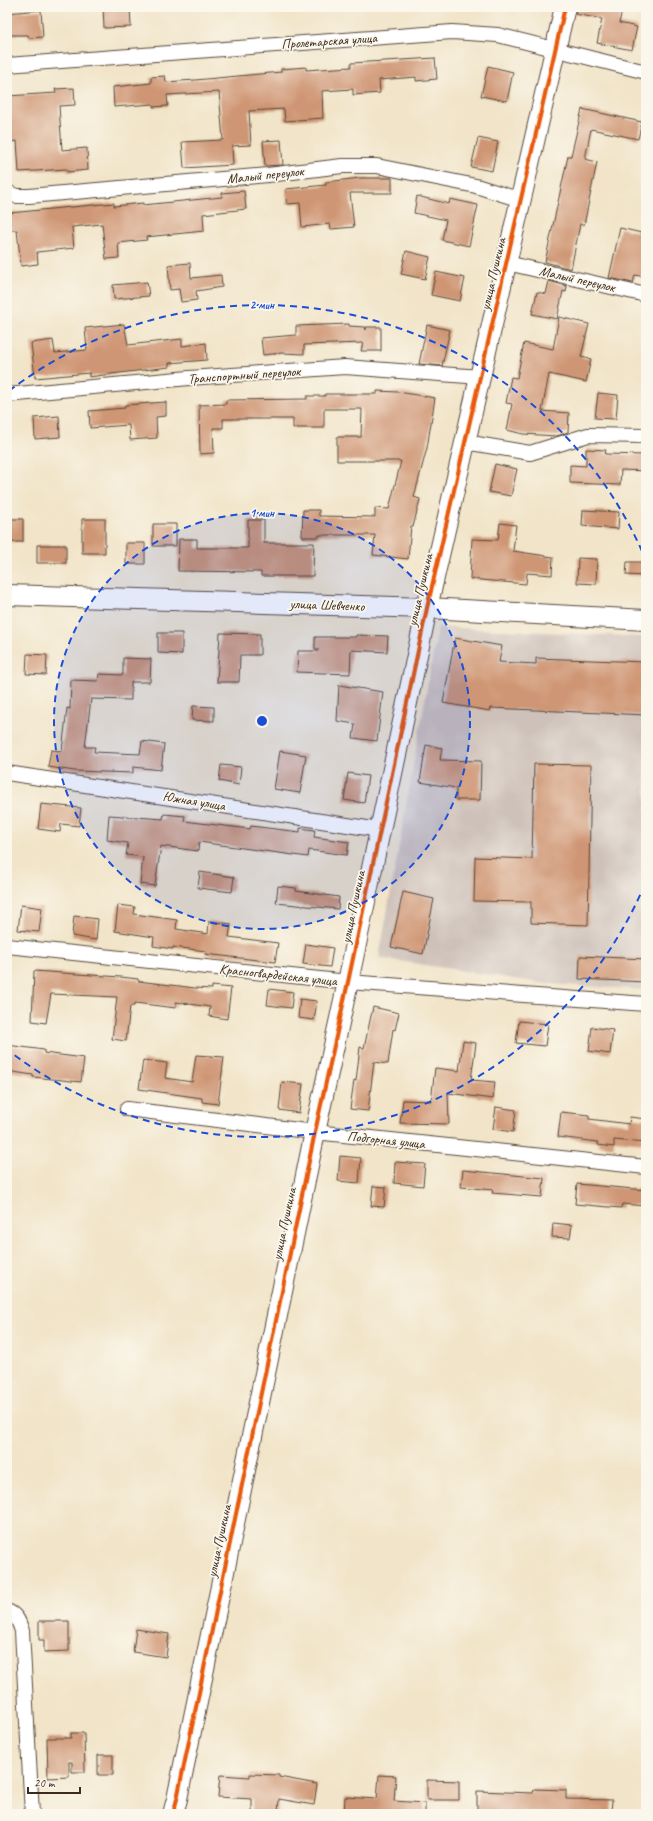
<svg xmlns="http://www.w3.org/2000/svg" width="653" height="1821" viewBox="0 0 653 1821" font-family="Caveat,sans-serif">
<rect width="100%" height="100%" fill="#fbf7ec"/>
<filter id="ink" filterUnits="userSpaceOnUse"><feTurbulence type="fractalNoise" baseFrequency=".025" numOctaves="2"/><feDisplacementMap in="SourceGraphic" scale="8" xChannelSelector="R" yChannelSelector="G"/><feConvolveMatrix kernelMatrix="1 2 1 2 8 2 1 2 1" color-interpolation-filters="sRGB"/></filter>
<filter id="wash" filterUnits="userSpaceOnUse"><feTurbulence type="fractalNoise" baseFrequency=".012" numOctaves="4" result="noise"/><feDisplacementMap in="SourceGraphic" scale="16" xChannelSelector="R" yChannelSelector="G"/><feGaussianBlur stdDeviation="0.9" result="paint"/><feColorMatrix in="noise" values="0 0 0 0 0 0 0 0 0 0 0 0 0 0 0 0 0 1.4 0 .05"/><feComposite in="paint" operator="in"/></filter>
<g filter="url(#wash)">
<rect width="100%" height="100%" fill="#f1e4c8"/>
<path fill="#cec1ba" d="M438,627L646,637V990L548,984L379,958Z"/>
<g id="blocks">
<path fill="#cf9674" d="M103,7H130L131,27L104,28Z
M576,7H623L619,23L637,27L632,50L597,43L602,19L575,14Z
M41,10L43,37L29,38L28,35H7V13Z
M435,58L437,79L416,81V77L379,80L380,93L353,95V89L322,91L323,118L285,121L284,109L249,111L251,145L232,146L233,165L184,168L182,142L223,140L219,92L167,95L168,106L153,107V104L114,107L113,87L151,83V77L165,76L166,82L195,80L281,72V69L306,67V70L351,67V63Z
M488,66L513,72L507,101L481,96Z
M74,88L75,105L59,106L62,150L87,148L88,170L67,172V169L19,172L17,141L10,142L7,96L56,93L55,89Z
M582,109L642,122L638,139L591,129L585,159L597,162L584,225L580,224L571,269L545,262L568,156H571Z
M478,138L498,142L492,171L471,167Z
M281,140L283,165L265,166L263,141Z
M360,178H392V193H350L354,227L331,229L330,224L302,227L300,203L287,204L286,189L326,185V182Z
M244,191L246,209L203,214L204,231L146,237L147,240L118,243L119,258L106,259L102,224L72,227L74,248L37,252L38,264L21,266L17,230H11L9,213L114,203V206L143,203V205L222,197V193Z
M417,196L449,204L450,199L478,205L469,246L442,240L446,220L414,213Z
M620,228L646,234V277L635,275L633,283L609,278Z
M406,251L430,257L425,279L401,274Z
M190,263L191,278L221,275L222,287L196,291L197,300L181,302L179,289L170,290L168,265Z
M436,272L465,278L460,301L431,295Z
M549,281L567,286L566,292L563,291L557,319L532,314L537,292L546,294Z
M147,282L149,296L114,299L113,285Z
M559,317L589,324L581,357L591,359L586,382L549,374L542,411L569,413L568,432L557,436L523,434L507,430L512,404L506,403L511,377L517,378L524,343L553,349Z
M124,324L128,345L182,339V346L206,343L207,360L169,363V367L111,374L89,377V373L35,378L31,343L53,340L55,353L87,350L85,328Z
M349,324V326L365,327L366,330V327H381V351H361L363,343L304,345V354L282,353L263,355L261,338L296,335V326Z
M427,325L450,330L442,366L419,364Z
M377,391L398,392L435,398L427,448L414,497L420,499L413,527L411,526L408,559L373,555L375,535H319V537H302L303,510H319V516L375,517V508L389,509L401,461H337V437H361L362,409H324V428H293V419H223V428H213L214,453L200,454L199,405L226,404V400L307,399V396H325V394H377Z
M598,393L618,395L616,419L595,418Z
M166,402V416L156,417L157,438L130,440L129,425L90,428L89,411L125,408V405Z
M59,416L60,437L35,439L34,418Z
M586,449L606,450L605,454L646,455V471L621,470L620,485L570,483V465L586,466Z
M495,464L517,469L511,496L489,492Z
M583,510L619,512L618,529L582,526Z
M9,519H23V542H9Z
M82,519H105V553H82Z
M248,520H264V543H314L313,576H261V572L178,571L179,539H197V548H248Z
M500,523L516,525L513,551L553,557L552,575L527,573L526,584L470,579L472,539L498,540Z
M153,524H176V546H153Z
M126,543H145V564H126Z
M37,545H66V563H37Z
M578,558L597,559L596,584L577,583Z
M627,562H646V576L626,575Z
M158,633H182V654L158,653Z
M220,633L260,634V655H240L239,682H217Z
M356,635L388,636L387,652L351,650L350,674L297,672L298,651H318V649H315V637H356Z
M455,638L502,646L499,662L536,664V658L646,662V715L491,708L490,711L443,703Z
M27,654L47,655L46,675L26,674Z
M123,658L151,659L150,682H131V700L91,699L85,747H95L94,752L140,754L142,741L164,744L161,770L133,767V773L75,771L48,767L51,750L62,751L67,708L70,709L71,680L98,681L99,674L123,675Z
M339,685L383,692L377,741L353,738L355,724L337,721Z
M193,706L214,707V721L192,720Z
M426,745L442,748L440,760L481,761L480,800H456V788L420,782Z
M280,751L306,755L300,793L274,789Z
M534,764L591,765L588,925L531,923V902L474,901L475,857L532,859Z
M221,765L241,767L239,785L219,781Z
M348,773L368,776L364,803L344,800Z
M41,804L81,808L79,826L61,824L60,832L38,829Z
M164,814L185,816L184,821L250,829L251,826L300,832V828L315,830L314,837L349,842L347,855L309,850L308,857L199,842L198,851L161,846L155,886L140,884L143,857L126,855L128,843L107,840L109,815L163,819Z
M200,872L234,877L232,892L198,888Z
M278,886L296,888V891L339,897L338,909L276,903Z
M403,892L434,899L423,954L391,947Z
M21,905L42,908L39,932L18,930Z
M118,905L135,907L134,914L177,920L176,929L208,934L209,921L231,924L229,937L278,943L275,962L205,954L206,951L173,947V949L153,946L154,937L115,931Z
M74,916L98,919L96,940L72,936Z
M306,944L333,948L330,967L303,964Z
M580,956L646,959V982L579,979Z
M34,971L121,977L138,979V981L195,988L212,989V986L231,988L227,1019L209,1016L210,1007L176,1002V1008L135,1003L134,1006H130L126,1041L112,1039L117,997L51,994L46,1023L32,1021Z
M269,989L293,992L291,1008L267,1005Z
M300,999L317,1001L314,1020L298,1018Z
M373,1007L399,1013L395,1030L393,1029L388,1064L374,1062L368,1111L350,1109L354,1080L356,1081L360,1047L364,1048Z
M519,1021L548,1024L545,1046L516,1043Z
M592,1027L613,1030L610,1054L589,1051Z
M463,1041L476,1043L471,1080L495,1082L493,1099L448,1093L449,1124L400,1123L403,1100L431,1101L435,1068L459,1071Z
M7,1045L44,1050V1053L84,1058L81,1082L33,1077V1075L7,1071Z
M196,1055L224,1057L218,1104L202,1102V1098L139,1089L143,1060L167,1063L165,1078L192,1082Z
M282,1082L303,1084L299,1113L279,1110Z
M496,1107L516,1110L513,1132L493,1129Z
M561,1112L589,1115V1119L629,1124L630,1117L646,1119V1143L614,1140V1147L598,1145V1142L558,1137Z
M340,1156L361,1158L359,1183L338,1181Z
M395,1162L425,1164L423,1186L394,1183Z
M463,1170L544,1178L542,1197L492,1193L493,1190L461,1187Z
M577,1184L646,1190V1206L622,1204L621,1208L575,1204Z
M373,1186L386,1187L384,1207L371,1206Z
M553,1223L572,1225L570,1238L552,1237Z
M39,1621H69V1651L44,1652V1640H39Z
M136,1629L169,1634L166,1657L133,1652Z
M71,1733H84L85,1772H72V1762H69V1777L48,1778L47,1738H71Z
M98,1755H113V1775H98Z
M250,1774L279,1775V1777L317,1784L314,1805L279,1799L278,1814H252V1799L218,1797L220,1775L250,1777Z
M379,1775L396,1776L394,1801L425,1803V1814H344L345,1797L377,1799Z
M427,1780L459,1781V1800H427Z
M534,1789L566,1790V1799L612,1800L611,1814L491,1813L477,1814V1791L533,1793Z"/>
</g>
</g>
<g filter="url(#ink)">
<use href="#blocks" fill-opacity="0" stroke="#564638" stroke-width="1"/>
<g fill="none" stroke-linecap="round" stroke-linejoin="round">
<defs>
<path id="street" d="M7,65L452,32L498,35L646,72
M7,192L16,196H29L268,175L342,166H377L476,186L521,200
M507,263L646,295
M7,395L189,378L345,367L481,377
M465,442L530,453L588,435L646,436
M7,773L380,830
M7,946L348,982L646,1004
M127,1109L315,1132L646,1167
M7,1611C17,1615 19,1622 22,1631L32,1814"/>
<path id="secondary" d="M7,595L427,608L646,620
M173,1814L177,1799L315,1132L348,982L427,608L565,7"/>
</defs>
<use href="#street" stroke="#564638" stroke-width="16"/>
<use href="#secondary" stroke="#564638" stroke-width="22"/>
<use href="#street" stroke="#fff" stroke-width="14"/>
<use href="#secondary" stroke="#fff" stroke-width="20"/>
<defs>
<path id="cycleway" d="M173,1814L177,1799L315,1132L348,982L427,608L565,7"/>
</defs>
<use href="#cycleway" stroke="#fbf7ec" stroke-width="6"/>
<use href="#cycleway" stroke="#e8590c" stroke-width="4"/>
</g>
</g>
<circle cx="262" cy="721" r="208" fill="#1d4ed8" fill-opacity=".12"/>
<g fill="none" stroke="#1d4ed8" stroke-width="2" stroke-dasharray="7 5">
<circle cx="262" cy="721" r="208"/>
<path d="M645 884A416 416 0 0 1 9 1051M9 391A416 416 0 0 1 645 558"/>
</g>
<g text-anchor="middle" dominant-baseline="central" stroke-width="3.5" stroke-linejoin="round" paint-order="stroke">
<g font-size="14" fill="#3b2a1e" stroke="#fbf7ec">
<text transform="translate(329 41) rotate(-4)">Пролетарская улица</text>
<text transform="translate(265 175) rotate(-6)">Малый переулок</text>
<text transform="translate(493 274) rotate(-77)">улица Пушкина</text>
<text transform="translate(577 279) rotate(13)">Малый переулок</text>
<text transform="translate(244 375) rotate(-4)">Транспортный переулок</text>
<text transform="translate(420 590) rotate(-77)">улица Пушкина</text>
<text transform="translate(327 605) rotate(2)">улица Шевченко</text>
<text transform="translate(194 801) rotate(9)">Южная улица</text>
<text transform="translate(353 907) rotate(-78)">улица Пушкина</text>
<text transform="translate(278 975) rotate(6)">Красногвардейская улица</text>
<text transform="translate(386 1140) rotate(6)">Подгорная улица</text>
<text transform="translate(284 1224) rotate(-78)">улица Пушкина</text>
<text transform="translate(219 1541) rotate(-78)">улица Пушкина</text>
</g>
</g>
<circle cx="262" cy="721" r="6" fill="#1d4ed8" stroke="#fbf7ec" stroke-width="2"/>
<g font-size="12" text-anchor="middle" font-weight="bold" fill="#1d4ed8" stroke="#fbf7ec" stroke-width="3.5" stroke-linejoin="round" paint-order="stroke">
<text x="262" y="309">2 мин</text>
<text x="262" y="517">1 мин</text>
</g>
<rect width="653" height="1821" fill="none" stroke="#fbf7ec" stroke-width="24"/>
<path d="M28 1787v6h52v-6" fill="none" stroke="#3b2a1e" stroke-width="2"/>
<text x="34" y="1787" font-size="12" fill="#3b2a1e" stroke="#fbf7ec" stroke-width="3" paint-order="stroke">20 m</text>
</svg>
